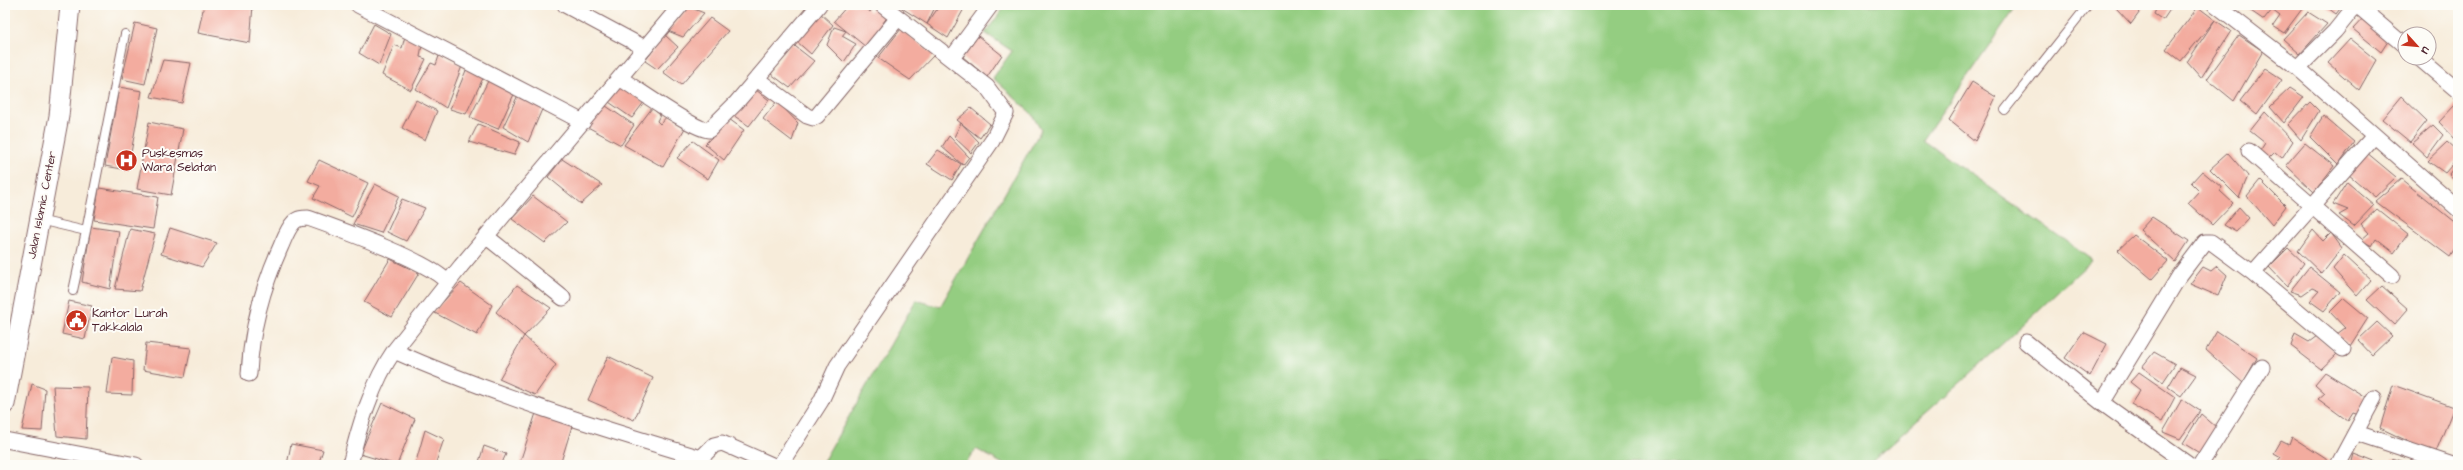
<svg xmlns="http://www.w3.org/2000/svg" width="2463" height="470" viewBox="0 0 2463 470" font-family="'Architects Daughter',sans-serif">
<rect width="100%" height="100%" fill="#fdfcf7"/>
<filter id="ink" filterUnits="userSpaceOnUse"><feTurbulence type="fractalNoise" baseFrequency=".025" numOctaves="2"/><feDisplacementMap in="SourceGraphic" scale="8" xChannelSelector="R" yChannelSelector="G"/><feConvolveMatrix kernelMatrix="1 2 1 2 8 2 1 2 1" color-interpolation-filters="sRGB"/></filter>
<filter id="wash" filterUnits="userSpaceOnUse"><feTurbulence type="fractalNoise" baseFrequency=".012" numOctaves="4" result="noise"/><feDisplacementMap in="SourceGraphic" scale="16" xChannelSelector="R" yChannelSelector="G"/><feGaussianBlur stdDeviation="0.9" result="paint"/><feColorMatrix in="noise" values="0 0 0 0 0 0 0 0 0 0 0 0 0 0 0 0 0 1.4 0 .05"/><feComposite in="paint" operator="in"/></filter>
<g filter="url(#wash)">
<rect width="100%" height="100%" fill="#f7ecda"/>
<path fill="#94cd81" stroke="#6f7656" d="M1006,5H2017L1923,140L2092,260L1969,375L1867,465H1005L976,449L965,465H821L916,300L940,307L1041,130L1031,113L993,78L1012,51L985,33Z"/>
<g id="blocks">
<path fill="#f3ac9f" d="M204,5H253L250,43L198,33Z
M601,5H614L611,10Z
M848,5H863L870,12L876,5L888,16L866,47L834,21Z
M897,5H936L927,24Z
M940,5H966L948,38L927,24Z
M2119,5H2145L2131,24L2116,8Z
M2158,5H2173L2163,20L2154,14Z
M2242,5H2305L2284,33L2273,26L2280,16L2272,10L2264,20Z
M2324,5H2343L2336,14Z
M689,7L704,13L683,37L668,31Z
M2198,7L2215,20L2181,61L2166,49Z
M818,11L833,25L811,54L795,40Z
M2308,12L2327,24L2300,54L2283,39Z
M2365,16L2394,32L2381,52L2353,29Z
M710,18L728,31L681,85L663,72Z
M2215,20L2231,31L2201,78L2187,62Z
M135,23L157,28L145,84L122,79Z
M374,24L391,34L379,65L359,53Z
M834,27L846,31L842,36L856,44L844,62L827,45Z
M901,29L934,55L910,80L878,58Z
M665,35L678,47L657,69L645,61Z
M2239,35L2263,51L2234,101L2207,79Z
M405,36L422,44L420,57L426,59L411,90L382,75L394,45L402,48Z
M978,36L1002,55L987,77L963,57Z
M2350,39L2376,60L2359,90L2328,63Z
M791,43L814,61L790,88L771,74Z
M440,53L462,66L446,108L416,89L431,63L436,65Z
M163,60L191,63L182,103L151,97Z
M467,68L484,76L466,114L450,109Z
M2265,69L2282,80L2257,115L2240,101Z
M489,79L515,92L498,129L470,117Z
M1972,82L1996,97L1975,141L1949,120Z
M621,84L644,102L632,118L606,100Z
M119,87L142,91L128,170L105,166Z
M2290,88L2304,97L2284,123L2270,107Z
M756,90L769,100L749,126L733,115Z
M518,95L543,107L528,142L503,127Z
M2401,96L2427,121L2410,142L2382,119Z
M416,100L437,111L425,140L402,128Z
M777,101L798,123L792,141L763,119Z
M2310,102L2319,111L2301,140L2288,125Z
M603,104L634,125L621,145L584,125Z
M2456,104L2458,106V142L2439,122Z
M652,108L660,115L657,121L660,124L669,114L685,128L663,167L624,145Z
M971,108L990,124L980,138L957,120Z
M2265,112L2293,141L2282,158L2275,152L2268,159L2258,154L2265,143L2250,131Z
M2323,116L2354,142L2338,165L2310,137Z
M729,119L744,130L724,160L705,144Z
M149,122L183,129L171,195L137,189Z
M961,123L979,142L971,153L954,137Z
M478,124L520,142L514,155L469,142Z
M2433,125L2443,135L2427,157L2412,143Z
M949,136L969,157L963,165L942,147Z
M693,141L719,160L708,179L677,158Z
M2448,142L2458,151V158L2445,173L2428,161Z
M2305,143L2334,166L2314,192L2286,165Z
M938,150L961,164L952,180L927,164Z
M2366,152L2396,177L2375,197L2348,174Z
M2228,153L2248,176L2239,198L2210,169Z
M562,159L602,185L581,204L548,177Z
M319,160L368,183L352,217L313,198L320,186L308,181Z
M2458,162V184L2449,174Z
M2202,171L2221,187L2220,191L2233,203L2212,225L2188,203L2199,191L2191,183Z
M2401,179L2458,225V244L2450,257L2375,201Z
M2260,180L2286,206L2272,225L2247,196Z
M2347,182L2374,205L2354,226L2339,215L2348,210L2333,204Z
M375,184L399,196L381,233L353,224Z
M99,188L158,197L153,229L94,220Z
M533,196L567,222L545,243L512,219Z
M402,199L425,208L406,241L387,232Z
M2239,207L2249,218L2236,232L2224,225Z
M2377,209L2408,234L2394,253L2376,239L2372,246L2361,240L2369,233L2361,224Z
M2152,217L2189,241L2175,262L2140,230Z
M91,227L119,231L110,289L82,282Z
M170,228L217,243L202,267L161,254Z
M130,229L155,234L140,291L115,289Z
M2313,230L2323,241L2331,233L2342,248L2322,274L2298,251Z
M2134,235L2168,261L2152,279L2118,250Z
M2288,248L2304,263L2287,286L2269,267Z
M2344,255L2371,280L2357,296L2333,269Z
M390,259L419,273L392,317L364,302Z
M2217,266L2227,275L2218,296L2190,284L2203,267L2211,271Z
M2309,267L2340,292L2324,311L2310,301L2319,291L2312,288L2302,295L2290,291Z
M461,283L492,305L477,335L433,312Z
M517,285L551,308L524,336L496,312Z
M2382,286L2408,309L2394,325L2367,300Z
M2344,298L2368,318L2350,346L2337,334L2345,328L2330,312Z
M69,301L92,306L85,339L62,334Z
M2377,322L2392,336L2372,355L2358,340Z
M2217,331L2257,358L2243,383L2206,350Z
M2083,332L2107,344L2090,376L2065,358Z
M2295,334L2309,342L2317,336L2337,354L2321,369L2291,346Z
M524,336L556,365L535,395L499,379Z
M146,343L191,348L185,377L143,370Z
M2154,352L2175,364L2163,382L2142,367Z
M608,356L653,378L634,420L588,400Z
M112,357L133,361L132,395L107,394Z
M2180,367L2196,375L2181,396L2168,387Z
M2139,372L2175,397L2162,422L2131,404L2140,390L2130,382Z
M2325,372L2367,398L2359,415L2353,413L2348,421L2318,399L2325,393L2315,384Z
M32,384L45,389L42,431L22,430Z
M2393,385L2454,407L2435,454L2380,428Z
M53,386L88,387L86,439L57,436Z
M2182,399L2200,411L2180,439L2163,432Z
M382,403L415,419L397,465L360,454Z
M536,413L572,426L560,465H519Z
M2201,414L2216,427L2201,454L2183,443Z
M425,430L444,439L435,465H415Z
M2292,437L2329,461L2326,465H2281L2277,462L2281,457L2274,453L2281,441L2289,445Z
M291,444L323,450L318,465H287Z
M484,446L506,454L501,465H478Z
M2354,454L2382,465H2351Z
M2392,458L2414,465H2390Z"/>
</g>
</g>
<g filter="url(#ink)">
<use href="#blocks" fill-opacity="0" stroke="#876768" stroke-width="1"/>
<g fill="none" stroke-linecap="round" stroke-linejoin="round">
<defs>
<path id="service" d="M2005,110L2088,5
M39,220L86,231L125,34
M73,291L86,231"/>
<path id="minor" d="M358,5L583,122
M565,5L645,48
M2216,5L2298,68L2458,209
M2357,5L2405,46
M952,58L991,5
M2419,58L2458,91
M2298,68L2335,31L2356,5
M621,79C636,88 696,131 709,130L736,103L819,5
M757,79L807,116L813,118L817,116L898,18
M2249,151L2392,276
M487,237L563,298
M2026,342L2102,403
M2343,349L2253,273L2374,136
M394,351C493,395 597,427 701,458L714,445L722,443L772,465
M249,374C251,331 263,286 281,246C284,239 288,228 294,222C298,218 303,218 308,218C339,229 430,261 448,283
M2357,433L2453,465
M5,440L136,465
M350,465C358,429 373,381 394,351L461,266L681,5
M780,465L821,401L837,366L992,141L1006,113L987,87L882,5
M2189,465L2102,403L2180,275L2205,242H2211L2253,273
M2200,465L2262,367
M2338,465L2374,398"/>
<path id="tertiary" d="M5,404L59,116L70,5"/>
</defs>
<use href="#service" stroke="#876768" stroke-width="10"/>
<use href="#minor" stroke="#876768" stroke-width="17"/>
<use href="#tertiary" stroke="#876768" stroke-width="21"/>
<use href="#service" stroke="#fff" stroke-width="8"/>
<use href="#minor" stroke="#fff" stroke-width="15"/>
<use href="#tertiary" stroke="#fff" stroke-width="19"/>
</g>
</g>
<defs>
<symbol id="hospital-disc" viewBox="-11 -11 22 22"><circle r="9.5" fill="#c8321e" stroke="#fdfcf7"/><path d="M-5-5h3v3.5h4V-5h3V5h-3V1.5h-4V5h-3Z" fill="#fff"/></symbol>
<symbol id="civic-disc" viewBox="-11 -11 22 22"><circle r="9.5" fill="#c8321e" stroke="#fdfcf7"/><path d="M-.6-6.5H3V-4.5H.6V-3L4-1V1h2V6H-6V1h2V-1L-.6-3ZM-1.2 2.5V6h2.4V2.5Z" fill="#fff"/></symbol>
</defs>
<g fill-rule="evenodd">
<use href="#hospital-disc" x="114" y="148" width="25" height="25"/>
<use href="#civic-disc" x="64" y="308" width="25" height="25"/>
</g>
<g text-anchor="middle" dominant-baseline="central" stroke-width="4" stroke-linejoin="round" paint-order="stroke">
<g font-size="12" fill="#4a1f2b" stroke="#fdfcf7" text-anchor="start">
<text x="142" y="153">Puskesmas<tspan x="142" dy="14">Wara Selatan</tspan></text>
<text x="92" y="313">Kantor Lurah<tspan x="92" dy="14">Takkalala</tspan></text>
</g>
<g font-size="12" fill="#4a1f2b" stroke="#fdfcf7">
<text transform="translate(42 205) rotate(-79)">Jalan Islamic Center</text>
</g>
</g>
<rect width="2463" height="470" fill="none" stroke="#fdfcf7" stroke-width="20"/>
<g transform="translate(2417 46) rotate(117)"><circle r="19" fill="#fdfcf7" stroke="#b5a4a5"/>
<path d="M0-3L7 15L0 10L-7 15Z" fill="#c8321e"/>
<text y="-6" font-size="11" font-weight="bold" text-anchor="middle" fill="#4a1f2b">U</text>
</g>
</svg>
